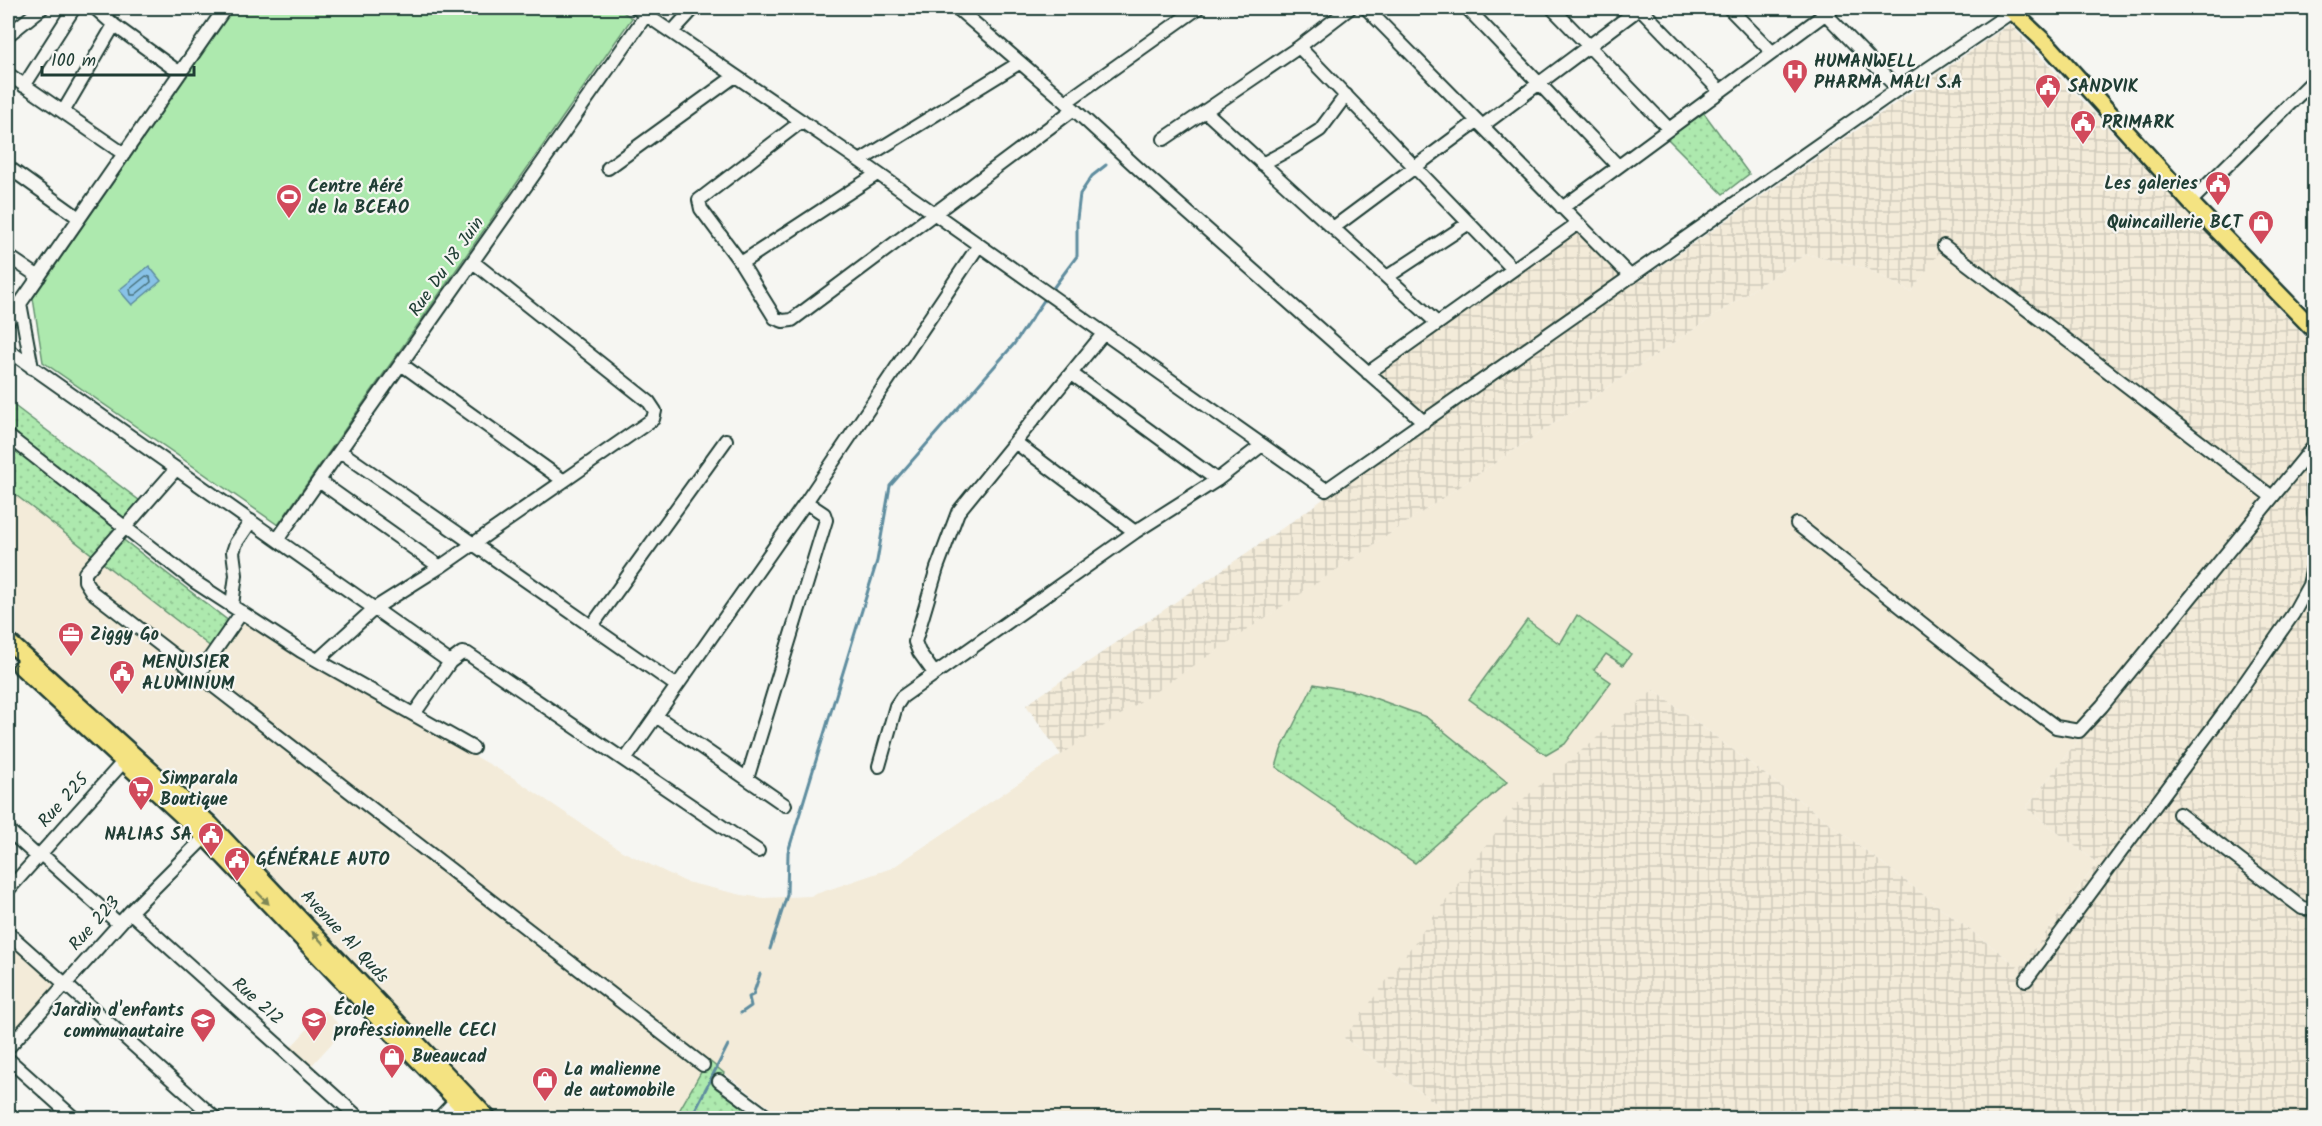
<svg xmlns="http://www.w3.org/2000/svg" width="2322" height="1126" viewBox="0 0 2322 1126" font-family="Kalam,sans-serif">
<defs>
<pattern id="industrial-grid" width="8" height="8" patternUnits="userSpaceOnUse" patternTransform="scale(1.5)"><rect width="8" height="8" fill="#f3ebd9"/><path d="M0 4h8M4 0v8" fill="none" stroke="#d0cabb"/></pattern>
<pattern id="grass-dots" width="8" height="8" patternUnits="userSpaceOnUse" patternTransform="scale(1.5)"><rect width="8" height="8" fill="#ade9ae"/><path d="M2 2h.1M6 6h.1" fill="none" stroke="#94c996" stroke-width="1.8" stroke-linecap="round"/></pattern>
</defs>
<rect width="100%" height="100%" fill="#f6f6f2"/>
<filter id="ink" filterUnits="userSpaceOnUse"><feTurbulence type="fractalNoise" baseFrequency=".0167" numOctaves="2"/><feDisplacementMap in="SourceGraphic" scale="12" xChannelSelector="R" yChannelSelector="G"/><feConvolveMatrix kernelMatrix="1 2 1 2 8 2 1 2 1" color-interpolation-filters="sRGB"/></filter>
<g filter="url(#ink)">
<path fill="#f3ebd9" d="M1941,249L2263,498L2026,808L2097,863L2020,968L1654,690L1344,1038L1457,1118H783L709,1061L675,1118H498L215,813L8,629V489L221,655L246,619L300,657L512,777L622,851L686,882L742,895L764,898L810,896L892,868L1806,254L1868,269L1911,292Z
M8,939L57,985L8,1039Z
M325,1010L344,1030L311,1066L290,1048Z"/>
<path fill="url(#industrial-grid)" d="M2010,24L2314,346V1118H1457L1344,1038L1516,805L1654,690L2020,968L2097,863L2026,808L2263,498L1941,250L1911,292L1868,269L1806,254L1061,755L1026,705L1297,518L1425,425L1366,374L1581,222L1639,281Z"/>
<path fill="url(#grass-dots)" stroke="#669371" stroke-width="1.5" d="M1704,113L1749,174L1723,194L1667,138Z
M8,401L140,501L116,534L239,629L221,655L8,489Z
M1577,615L1631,654L1623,665L1606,654L1594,670L1611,682L1565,744L1546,755L1469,699L1527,620L1560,644Z
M1314,684L1358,692L1426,717L1507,782L1415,863L1276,767L1281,750Z
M708,1060L724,1073L718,1085L761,1118H675Z"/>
<path fill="#ade9ae" stroke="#669371" stroke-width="1.5" d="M234,8H617L632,18L278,525L43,362L33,298Z"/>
<path fill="#88c2e7" stroke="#5e8d9f" stroke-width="1.5" d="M149,266L161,281L132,305L119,290Z"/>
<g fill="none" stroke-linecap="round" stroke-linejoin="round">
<path stroke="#49727c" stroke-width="1.5" d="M146,276L150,277L151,282L135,295H131L130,289Z"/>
<path stroke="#5e8d9f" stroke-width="3" d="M1051,291L1077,256V219L1080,194L1092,176L1106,165
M770,949L787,895L788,852L877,561L890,486L1014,344L1047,296
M741,1013L751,1006L749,997L753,995L760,974
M691,1118L728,1045"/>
<defs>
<path id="minor" d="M95,8L114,25L180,73
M636,8L860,161L1326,490L1898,89L2013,11
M957,8L1066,102L1141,171L1424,422
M1366,8L1631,277
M1467,8L1618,166
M1552,8L1669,129
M1640,8L1720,91
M1729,8L1772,52
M1820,8L1898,89
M672,32L694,8
M8,35L42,8
M1299,47L1513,269
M8,74L124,154
M24,86L74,8
M1066,102L1198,8
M1205,111L1437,323
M63,112L114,25
M802,121L699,200L701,209L741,263L775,318L783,321L792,320L1074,109
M1482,126L1640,8
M1164,139L1299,47L1350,8
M860,161L1019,63
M1262,164L1292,148L1320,130L1346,95
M8,167L79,218
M608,168L735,76
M2190,202L2314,80
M1562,208L1833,8
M1333,228L1477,121
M1944,246L2272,497
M8,256L39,277
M741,263L877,174
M1387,277L1469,223
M20,303L32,368
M8,321L225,8
M8,350L450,662
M401,364L564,481
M1368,373L1577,224
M1072,374L1217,480L1262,445
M8,436L195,582L301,651L473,748
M1015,442L1135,532L1217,480
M340,451L677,686
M2308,453L2313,475L2314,513
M176,469L85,573V581L92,592L703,1065
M319,481L440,567
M1797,524L1992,679L2056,727L2079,731L2102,706L2314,446
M277,540L646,15
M232,605L236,575L233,552L236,543L251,521
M591,627L726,440
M318,660L375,608L440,567L653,419L655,411L649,402L473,262
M934,673L919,652L915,642L937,568L958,512L1103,334
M198,675L242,612
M414,714L450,662L462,653L468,654L758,851
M656,716L785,805
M625,760L806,502L979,245
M879,766L896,706L902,697L1135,532
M747,779L826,520L824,514L806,502
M2179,814L2302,908L2314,910
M8,830L38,857
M41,854L119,924
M8,890L124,761
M130,912L359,1118
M8,933L215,1118
M2026,980L2228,707L2293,614L2309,585L2314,562
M8,1048L130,912L210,832
M8,1059L74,1118
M719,1081L769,1118
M439,1118L461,1095"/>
<path id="major" d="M2009,8L2051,48L2190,202L2314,330
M8,641L210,824L488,1118
M21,667L205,837L473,1118"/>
</defs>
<use href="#minor" stroke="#1f3d34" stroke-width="16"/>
<use href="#major" stroke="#1f3d34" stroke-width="20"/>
<use href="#minor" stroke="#f6f6f2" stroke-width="12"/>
<use href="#major" stroke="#f4e382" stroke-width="15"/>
</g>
<defs><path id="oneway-solid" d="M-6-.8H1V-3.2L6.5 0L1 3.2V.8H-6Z" transform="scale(1.5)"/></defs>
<g fill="#7f8857">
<use href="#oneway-solid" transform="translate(263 898) rotate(46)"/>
<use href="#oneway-solid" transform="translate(318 938) rotate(-133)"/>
</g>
</g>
<defs>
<symbol id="hospital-pin" viewBox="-11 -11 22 30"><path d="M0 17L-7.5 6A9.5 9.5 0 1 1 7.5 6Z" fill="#d1495b" stroke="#f6f6f2"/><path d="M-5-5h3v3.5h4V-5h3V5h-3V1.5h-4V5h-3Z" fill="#fff"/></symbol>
<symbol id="civic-pin" viewBox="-11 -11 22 30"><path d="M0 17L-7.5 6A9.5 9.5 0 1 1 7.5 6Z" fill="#d1495b" stroke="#f6f6f2"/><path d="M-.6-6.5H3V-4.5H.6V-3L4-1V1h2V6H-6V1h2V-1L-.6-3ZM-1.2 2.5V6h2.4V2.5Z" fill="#fff"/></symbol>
<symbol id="stadium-pin" viewBox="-11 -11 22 30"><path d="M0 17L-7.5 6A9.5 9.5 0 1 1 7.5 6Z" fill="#d1495b" stroke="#f6f6f2"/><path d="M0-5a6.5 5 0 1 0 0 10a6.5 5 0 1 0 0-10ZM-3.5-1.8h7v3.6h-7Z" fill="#fff"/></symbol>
<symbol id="shop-pin" viewBox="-11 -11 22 30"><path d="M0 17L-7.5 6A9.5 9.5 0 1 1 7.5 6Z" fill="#d1495b" stroke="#f6f6f2"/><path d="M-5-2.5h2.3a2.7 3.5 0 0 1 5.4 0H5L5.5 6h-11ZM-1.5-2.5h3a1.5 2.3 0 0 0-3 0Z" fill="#fff"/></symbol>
<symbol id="office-pin" viewBox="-11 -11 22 30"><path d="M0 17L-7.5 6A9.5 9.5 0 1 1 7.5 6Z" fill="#d1495b" stroke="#f6f6f2"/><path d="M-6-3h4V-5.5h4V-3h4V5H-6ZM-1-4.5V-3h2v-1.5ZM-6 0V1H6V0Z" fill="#fff"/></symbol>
<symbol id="supermarket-pin" viewBox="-11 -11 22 30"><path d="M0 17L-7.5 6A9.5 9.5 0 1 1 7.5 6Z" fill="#d1495b" stroke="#f6f6f2"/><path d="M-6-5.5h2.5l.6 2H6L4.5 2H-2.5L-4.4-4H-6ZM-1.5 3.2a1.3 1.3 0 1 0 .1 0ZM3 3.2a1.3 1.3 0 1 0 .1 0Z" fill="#fff"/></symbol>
<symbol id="school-pin" viewBox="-11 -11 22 30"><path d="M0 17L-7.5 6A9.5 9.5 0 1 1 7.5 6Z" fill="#d1495b" stroke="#f6f6f2"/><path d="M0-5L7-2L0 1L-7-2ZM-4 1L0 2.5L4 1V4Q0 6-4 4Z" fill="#fff"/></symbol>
</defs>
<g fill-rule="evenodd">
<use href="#hospital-pin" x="1780" y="57" width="30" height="40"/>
<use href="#civic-pin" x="2033" y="72" width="30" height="40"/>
<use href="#civic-pin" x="2068" y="108" width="30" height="40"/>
<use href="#civic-pin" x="2203" y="169" width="30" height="40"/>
<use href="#stadium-pin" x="274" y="182" width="30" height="40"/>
<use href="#shop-pin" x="2246" y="208" width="30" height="40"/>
<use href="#office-pin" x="56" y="620" width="30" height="40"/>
<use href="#civic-pin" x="107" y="658" width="30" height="40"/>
<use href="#supermarket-pin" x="126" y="774" width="30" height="40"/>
<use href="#civic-pin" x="196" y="820" width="30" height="40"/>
<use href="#civic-pin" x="222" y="845" width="30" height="40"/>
<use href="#school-pin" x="299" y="1005" width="30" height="40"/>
<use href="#school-pin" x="188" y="1006" width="30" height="40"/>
<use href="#shop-pin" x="377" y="1042" width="30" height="40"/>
<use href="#shop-pin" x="530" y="1065" width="30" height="40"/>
</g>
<g text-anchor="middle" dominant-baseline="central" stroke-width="4.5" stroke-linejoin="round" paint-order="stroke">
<g font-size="18" font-weight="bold" fill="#1f3d34" stroke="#f6f6f2" text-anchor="start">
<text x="1814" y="62">HUMANWELL<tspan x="1814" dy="21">PHARMA MALI S.A</tspan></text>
<text x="2068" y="87">SANDVIK</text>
<text x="2102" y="123">PRIMARK</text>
<text x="2198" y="184" text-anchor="end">Les galeries</text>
<text x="308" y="187">Centre Aéré<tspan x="308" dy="21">de la BCEAO</tspan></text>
<text x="2242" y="223" text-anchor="end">Quincaillerie BCT</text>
<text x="90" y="635">Ziggy Go</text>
<text x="142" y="663">MENUISIER<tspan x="142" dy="21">ALUMINIUM</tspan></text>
<text x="160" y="779">Simparala<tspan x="160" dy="21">Boutique</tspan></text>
<text x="192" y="835" text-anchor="end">NALIAS SA</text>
<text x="256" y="860">GÉNÉRALE AUTO</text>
<text x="334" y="1010">École<tspan x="334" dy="21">professionnelle CECI</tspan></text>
<text x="184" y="1011" text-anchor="end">Jardin d'enfants<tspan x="184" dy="21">communautaire</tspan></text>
<text x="412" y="1057">Bueaucad</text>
<text x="564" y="1070">La malienne<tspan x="564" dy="21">de automobile</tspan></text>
</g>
<g font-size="18" fill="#1f3d34" stroke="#f6f6f2">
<text transform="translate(447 267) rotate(-55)">Rue Du 18 Juin</text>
<text transform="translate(64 801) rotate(-48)">Rue 225</text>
<text transform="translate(95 924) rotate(-48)">Rue 223</text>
<text transform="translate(344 937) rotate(47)">Avenue Al Quds</text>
<text transform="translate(257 1002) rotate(42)">Rue 212</text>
</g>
</g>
<rect width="2322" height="1126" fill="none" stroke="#f6f6f2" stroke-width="30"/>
<rect x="15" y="15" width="2292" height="1096" fill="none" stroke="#1f3d34" stroke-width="2" filter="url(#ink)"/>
<path d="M42 66v9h152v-9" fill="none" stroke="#1f3d34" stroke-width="3"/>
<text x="51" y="66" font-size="18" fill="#1f3d34" stroke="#f6f6f2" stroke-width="4.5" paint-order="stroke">100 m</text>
</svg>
